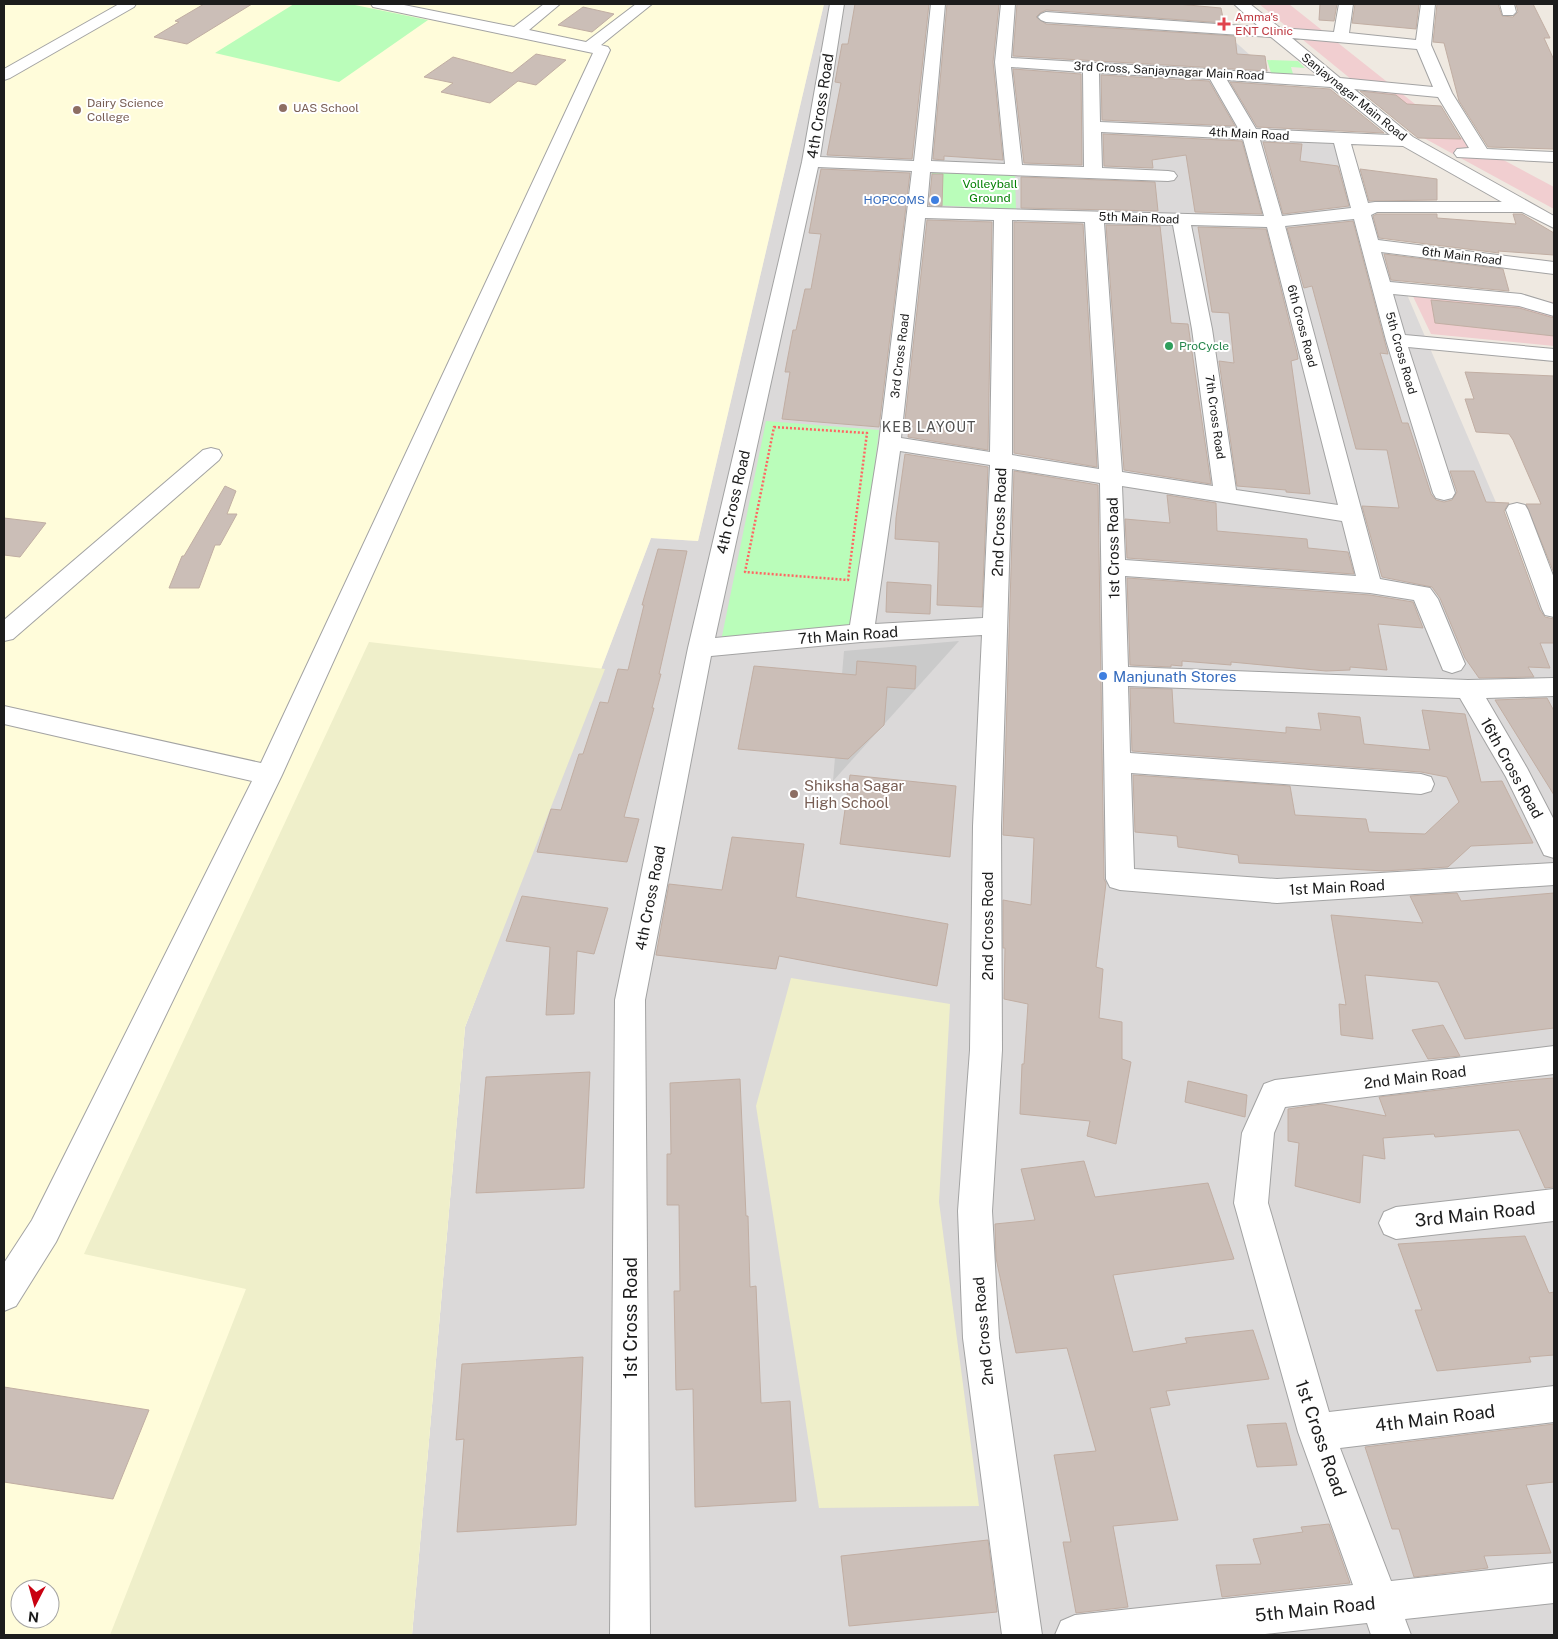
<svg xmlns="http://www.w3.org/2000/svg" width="1558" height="1639" viewBox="0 0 1558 1639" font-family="'Public Sans',sans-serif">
<rect width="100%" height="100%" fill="#efe9e1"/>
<path fill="#dbd9d9" d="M824,4H1193L1336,132L1364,194L1554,638V1635H412L465,1027L651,538L698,541Z"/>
<path fill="#f1ced0" d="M1259,4H1289L1449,131L1554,187V209L1422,137Z
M1409,288L1554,302V346L1431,334Z"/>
<path fill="#fffcda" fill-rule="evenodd" d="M4,4H824L698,541L651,538L465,1027L412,1635H4ZM20,1589H50V1619H20Z"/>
<path fill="#cacaca" d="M959,641L833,781L844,651Z"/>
<path fill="#efefca" d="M369,642L605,669L465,1027L412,1635H110L246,1289L84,1254Z
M791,978L950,1004L939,1202L979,1506L819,1508L756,1106Z"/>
<path fill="#bafdba" d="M294,4H350L428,20L339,82L215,53Z
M1267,60L1298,61L1305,68L1291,67L1293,74L1271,73Z
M932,171L1015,175L1016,209L931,205Z
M766,421L879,430L855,628L721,641Z"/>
<path fill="#cbbeb7" stroke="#c1aea3" d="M204,4H252L187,44L154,37L179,22L175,21Z
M855,4H929L912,159L827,155L841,83L835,82L842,44H848Z
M947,4H999L993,62L1003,160L944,156V160L933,159Z
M1017,4H1177L1221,8L1224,23L1046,10L1040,13L1036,17L1046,24L1235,36L1237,54L1265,56L1267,71L1013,56Z
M1320,4H1337L1334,21L1319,20Z
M1355,4H1419L1416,29L1352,23Z
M1437,4H1498L1502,16L1513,17L1518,12L1516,4H1533L1550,38H1544L1554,60V149L1488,147L1459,101L1444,43L1433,42Z
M583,7L614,14L592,32L558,25Z
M536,54L566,60L536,85L518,81L490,103L441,92L453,83L424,77L453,57L512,73Z
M1013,69L1081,74L1082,165L1024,163Z
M1101,75L1209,81L1235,126L1102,120Z
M1230,82L1330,89L1384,133L1257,127Z
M1360,91L1396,95L1407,104L1441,106L1461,139L1418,138Z
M1103,134L1242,141L1262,214L1195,212L1186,155L1152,160L1153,168L1104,166Z
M1263,142L1302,144L1300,161L1338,166L1349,206L1283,214Z
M821,169L910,173L879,427L782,419L790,372H785L793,330H796L805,289H811L821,234L809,233Z
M1360,169L1437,179V200L1369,201Z
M932,174H943L942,206L929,205Z
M1021,177L1155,182L1158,211L1021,208Z
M1377,214H1437V218L1516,224L1513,214H1522L1554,233V255L1498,251L1499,253L1379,238L1373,216Z
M927,220L992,222L988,450L908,437L909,429H904Z
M1353,221L1388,354L1380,353L1402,423H1408L1431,494L1436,500L1444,502L1452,500L1457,492L1450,471H1474L1486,502L1509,503L1504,511L1540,610L1545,617L1554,619V643H1540L1550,668L1528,667L1534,677L1479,678L1465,658L1440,598L1432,587L1382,577L1362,506L1399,508L1387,450L1356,449L1312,286L1304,288L1287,228Z
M1014,222L1083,224L1097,467L1014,453Z
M1106,225L1160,226L1171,323L1188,324L1211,484L1124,470Z
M1198,227L1266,229L1297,353L1298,359L1291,361L1310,494L1286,492V490L1237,486L1219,361L1234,363L1229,313L1212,312Z
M1384,254L1503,269L1509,291L1391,280Z
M1431,300L1519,308L1554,318V336L1435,323Z
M1465,372L1554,376V573L1526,504H1541L1513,440L1509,434L1476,432L1465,399H1474Z
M905,454L988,467L982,607L937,605L939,542L895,539L896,518Z
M1014,471L1098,485L1104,879L1106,883L1096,967L1103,969L1099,1018L1122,1022V1059L1131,1062L1116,1144L1087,1136L1090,1121L1020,1114L1022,1064H1024L1028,1004L1004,999L1005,948H1003V900L1031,905L1034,838L1003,835Z
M225,486L236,491L227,514H237L220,545H215L199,588H169L182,556H184Z
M1167,495L1216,503L1217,531L1307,539L1308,548L1348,552L1354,574L1127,558L1125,519L1170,523Z
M4,518L46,523L20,557L4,555Z
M658,549L687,551L659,674H661L652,708H654L624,817L639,819L627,862L537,852L551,809L561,810L579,754H583L600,702L608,703L618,669L628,670L644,605H642Z
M1127,578L1370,595L1413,602L1423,628L1378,624L1387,670L1350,667V670L1326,671L1231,662V665L1182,661V666L1171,665V667L1130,665Z
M887,582L931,585L930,614L886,612Z
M857,661L916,666L915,689L887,687L884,725L848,759L738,749L754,666L856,675Z
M1130,688L1172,689L1174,723L1286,733V727L1321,730L1318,713L1360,717L1364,744L1430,750L1422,710L1465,714L1481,782L1502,781L1533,843L1471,846L1448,867L1384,871L1239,863L1238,855L1178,847L1177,836L1135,832L1133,775L1290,786L1295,815L1366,819L1369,832L1425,834L1459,802L1447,777L1421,772L1132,751Z
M1547,698L1554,711V795L1495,700Z
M850,775L956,786L950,857L840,844Z
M732,837L804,844L796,897L948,924L937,986L779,956L776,969L656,955L669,884L722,890Z
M1457,893L1461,901L1554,893V1028L1465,1039L1438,982L1365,975L1373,1039L1341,1035L1339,1004L1346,1005L1331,915L1423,923L1410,896Z
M522,896L608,908L594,954L577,951L574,1014L546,1015L550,947L506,941Z
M1443,1025L1460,1056L1428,1059L1412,1030Z
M590,1072L584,1188L476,1193L486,1077Z
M1554,1078V1187L1545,1188L1519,1130L1435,1137L1434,1134L1383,1138L1385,1159L1363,1155L1360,1203L1295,1186L1299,1143L1288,1141V1109L1322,1104L1386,1116L1379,1097L1516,1081Z
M740,1079L746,1216H748L750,1287L756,1286L761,1403L790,1401L796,1501L695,1507L693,1389L676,1390L674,1291H680L679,1205H667V1154H671L670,1083Z
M1188,1081L1247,1095L1245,1117L1185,1102Z
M1084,1161L1095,1197L1208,1183L1234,1259L1113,1275L1133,1352L1187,1343L1185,1338L1253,1330L1269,1379L1166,1391L1170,1405L1150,1408L1178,1520L1113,1526L1128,1607L1076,1613L1063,1542H1071L1054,1455L1096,1451L1067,1348L1016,1353L996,1258L995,1224L1035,1220L1021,1169Z
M1525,1236L1549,1293L1554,1292V1355L1529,1357L1531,1362L1437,1371L1415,1310H1422L1398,1244Z
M583,1357L576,1525L457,1532L464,1439L456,1440L462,1364Z
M4,1387L149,1410L113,1499L4,1482Z
M1286,1423L1297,1465L1257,1467L1247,1425Z
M1554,1424V1482L1526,1485L1551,1553L1484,1556L1488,1568L1414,1577L1399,1529H1392L1365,1447Z
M1329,1524L1350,1583L1222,1597L1216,1565L1261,1564L1253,1539L1303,1532L1301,1527Z
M988,1540L997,1612L849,1626L841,1556Z"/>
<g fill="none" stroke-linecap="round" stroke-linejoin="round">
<defs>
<path id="minor" d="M119,4H136L134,7L10,78L4,80V69Z
M371,4H399L514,27L544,4H560L529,30L586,42L636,4H652L601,45L608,47L610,50L282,775L56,1242L16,1306L4,1311V1263L32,1220L252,781L4,724V706L261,763L593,53L378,8L373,7Z
M830,4H844L820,157L914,161L931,4H945L931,161L1005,164L995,62L1001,4H1015L1011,58L1319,76L1271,37L1046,22L1041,20L1038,17L1041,14L1046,12L1259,27L1234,4H1250L1280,28L1334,32L1339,4H1353L1349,33L1416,40L1421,4H1435L1431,45L1452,93L1487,149L1554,152V162L1457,157L1454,153L1457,149L1469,148L1438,97L1354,89L1413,137L1554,216V228L1522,212H1377L1371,215L1378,240L1554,262V274L1381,252L1390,282L1521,294L1554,304V316L1519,306L1393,294L1405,335L1554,349V361L1408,347L1455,493L1452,498L1444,500L1436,498L1433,493L1386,340L1354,219L1285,226L1380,579L1430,588L1438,599L1465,664L1461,670L1452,673L1443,670L1414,600L1370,593L1125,576L1128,667L1468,680L1554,678V696L1486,698L1527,768L1554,820V858L1544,855L1506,777L1460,698L1128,686L1130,753L1421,774L1431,777L1434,784L1431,791L1421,794L1131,773L1134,869L1277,879L1554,863V885L1277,903L1120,890L1110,887L1106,879L1100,483L1012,469L1001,826L1002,1050L992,1211L999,1338L1042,1635H1002L963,1338L958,1211L970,1050L973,826L982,635L861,642L711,656L645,1000L650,1635H610L615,1000L688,648L802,162ZM1292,38L1417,49L1433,87L1340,78ZM1011,67L1083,72L1084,167L1022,165ZM1099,73L1210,79L1238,128L1100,122ZM1227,80L1331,87L1390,135L1256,129ZM1101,132L1243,139L1264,216L927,207L930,172L1168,181L1174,180L1177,176L1174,172L1168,171L1102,168ZM1260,140L1334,143L1351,208L1282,216ZM1351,144L1403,146L1502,202H1375L1368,203ZM818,167L912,171L879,443L850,625L715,638ZM925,218L994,220L990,452L901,438ZM1012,220L1085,222L1099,469L1012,455ZM1104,223L1173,225L1192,329L1213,486L1122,472ZM1191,225L1267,227L1338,505L1236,490L1212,329ZM900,451L990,465L983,618L875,624ZM1122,486L1342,521L1356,576L1125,560Z
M1500,4H1514L1516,12L1513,15H1503Z
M211,448L219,450L222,455L219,460L13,639L4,641V620L203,450Z
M1517,503L1525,505L1528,510L1554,578V617L1545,615L1542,609L1506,510L1509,505Z
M1554,1046V1074L1285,1107L1274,1133L1268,1203L1329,1412L1554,1386V1422L1340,1448L1391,1581L1554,1563V1603L1405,1619L1411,1635H1371L1367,1623L1256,1635H1055L1061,1621L1075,1615L1353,1585L1298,1432L1234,1203L1242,1133L1264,1084L1275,1080Z
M1554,1189V1221L1396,1239L1384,1234L1379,1223L1384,1212L1396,1207Z"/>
</defs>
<use href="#minor" stroke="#a3a3a3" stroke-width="2"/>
<path stroke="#ff6562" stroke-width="2.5" stroke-dasharray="2 2" stroke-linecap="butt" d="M774,427L867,433L848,580L745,572Z"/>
<use href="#minor" fill="#fff" fill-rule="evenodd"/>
</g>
<path fill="#e0444e" stroke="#fff" stroke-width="2" d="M1221.5 16.5h5v5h5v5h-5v5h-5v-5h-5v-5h5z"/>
<g fill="#8d6e63" stroke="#fff" stroke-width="2">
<circle cx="283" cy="108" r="5"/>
<circle cx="77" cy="110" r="5"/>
<circle cx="794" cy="794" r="5"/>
</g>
<g fill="#3f7fe0" stroke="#fff" stroke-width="2">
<circle cx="935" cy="200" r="5"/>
<circle cx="1103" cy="676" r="5"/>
</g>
<circle fill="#2e9e5b" stroke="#fff" stroke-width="2" cx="1169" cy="346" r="5"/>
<g text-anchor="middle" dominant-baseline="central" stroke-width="4" stroke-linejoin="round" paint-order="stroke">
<g font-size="12" fill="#be3a42" stroke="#fff" text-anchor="start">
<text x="1235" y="17">Amma's<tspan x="1235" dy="14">ENT Clinic</tspan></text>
</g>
<g font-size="12" fill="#1c1c1c" stroke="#fff">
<text transform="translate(1169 71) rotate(3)">3rd Cross, Sanjaynagar Main Road</text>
<text transform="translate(1354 97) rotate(39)">Sanjaynagar Main Road</text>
<text transform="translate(1249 134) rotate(3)">4th Main Road</text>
<text transform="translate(1139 218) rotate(2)">5th Main Road</text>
<text transform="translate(1462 256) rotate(7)">6th Main Road</text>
<text transform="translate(1302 326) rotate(75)">6th Cross Road</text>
<text transform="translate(1401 353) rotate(74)">5th Cross Road</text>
<text transform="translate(900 356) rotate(-83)">3rd Cross Road</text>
<text transform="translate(1215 417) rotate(82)">7th Cross Road</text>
</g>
<g font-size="12" fill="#785e54" stroke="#fff" text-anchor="start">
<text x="87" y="103">Dairy Science<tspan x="87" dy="14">College</tspan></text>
<text x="293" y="108">UAS School</text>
</g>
<g font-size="12" fill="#048104" stroke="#fff">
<text x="990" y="184">Volleyball<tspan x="990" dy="14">Ground</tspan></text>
</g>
<g font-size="12" fill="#366cbe" stroke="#fff" text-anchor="end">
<text x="925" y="200">HOPCOMS</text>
</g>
<g font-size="12" fill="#27864d" stroke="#fff" text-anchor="start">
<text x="1179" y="346">ProCycle</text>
</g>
<g font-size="14" letter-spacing="1" fill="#4f4f4f" stroke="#fff">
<text x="929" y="427">KEB LAYOUT</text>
</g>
<g font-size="15" fill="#1c1c1c" stroke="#fff">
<text transform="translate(820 106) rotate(-81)">4th Cross Road</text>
<text transform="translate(733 502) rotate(-77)">4th Cross Road</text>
<text transform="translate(999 522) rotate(-88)">2nd Cross Road</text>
<text transform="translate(1113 548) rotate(-91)">1st Cross Road</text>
<text transform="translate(848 635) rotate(-4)">7th Main Road</text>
<text transform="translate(1512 768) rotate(61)">16th Cross Road</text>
<text transform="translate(1337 887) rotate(-3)">1st Main Road</text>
<text transform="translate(650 898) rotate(-79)">4th Cross Road</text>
<text transform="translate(987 926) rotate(-90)">2nd Cross Road</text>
<text transform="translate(1415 1077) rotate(-7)">2nd Main Road</text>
<text transform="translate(983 1331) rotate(-95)">2nd Cross Road</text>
</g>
<g font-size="15" fill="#366cbe" stroke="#fff" text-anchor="start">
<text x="1113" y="676">Manjunath Stores</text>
</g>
<g font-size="15" fill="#785e54" stroke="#fff" text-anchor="start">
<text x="804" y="785">Shiksha Sagar<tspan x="804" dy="17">High School</tspan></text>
</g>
<g font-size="18" fill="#1c1c1c" stroke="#fff">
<text transform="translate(1475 1214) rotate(-6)">3rd Main Road</text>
<text transform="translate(630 1318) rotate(-90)">1st Cross Road</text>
<text transform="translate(1435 1418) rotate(-7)">4th Main Road</text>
<text transform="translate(1321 1438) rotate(71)">1st Cross Road</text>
<text transform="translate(1315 1609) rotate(-6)">5th Main Road</text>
</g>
</g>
<rect width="1558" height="1639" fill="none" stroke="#1c1c1c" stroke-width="10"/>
<g transform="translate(35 1604) rotate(186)"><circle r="24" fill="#ffffff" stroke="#a4a4a4"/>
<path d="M0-4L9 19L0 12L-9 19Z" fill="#c90010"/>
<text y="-8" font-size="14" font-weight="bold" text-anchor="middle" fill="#1c1c1c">N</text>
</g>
</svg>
